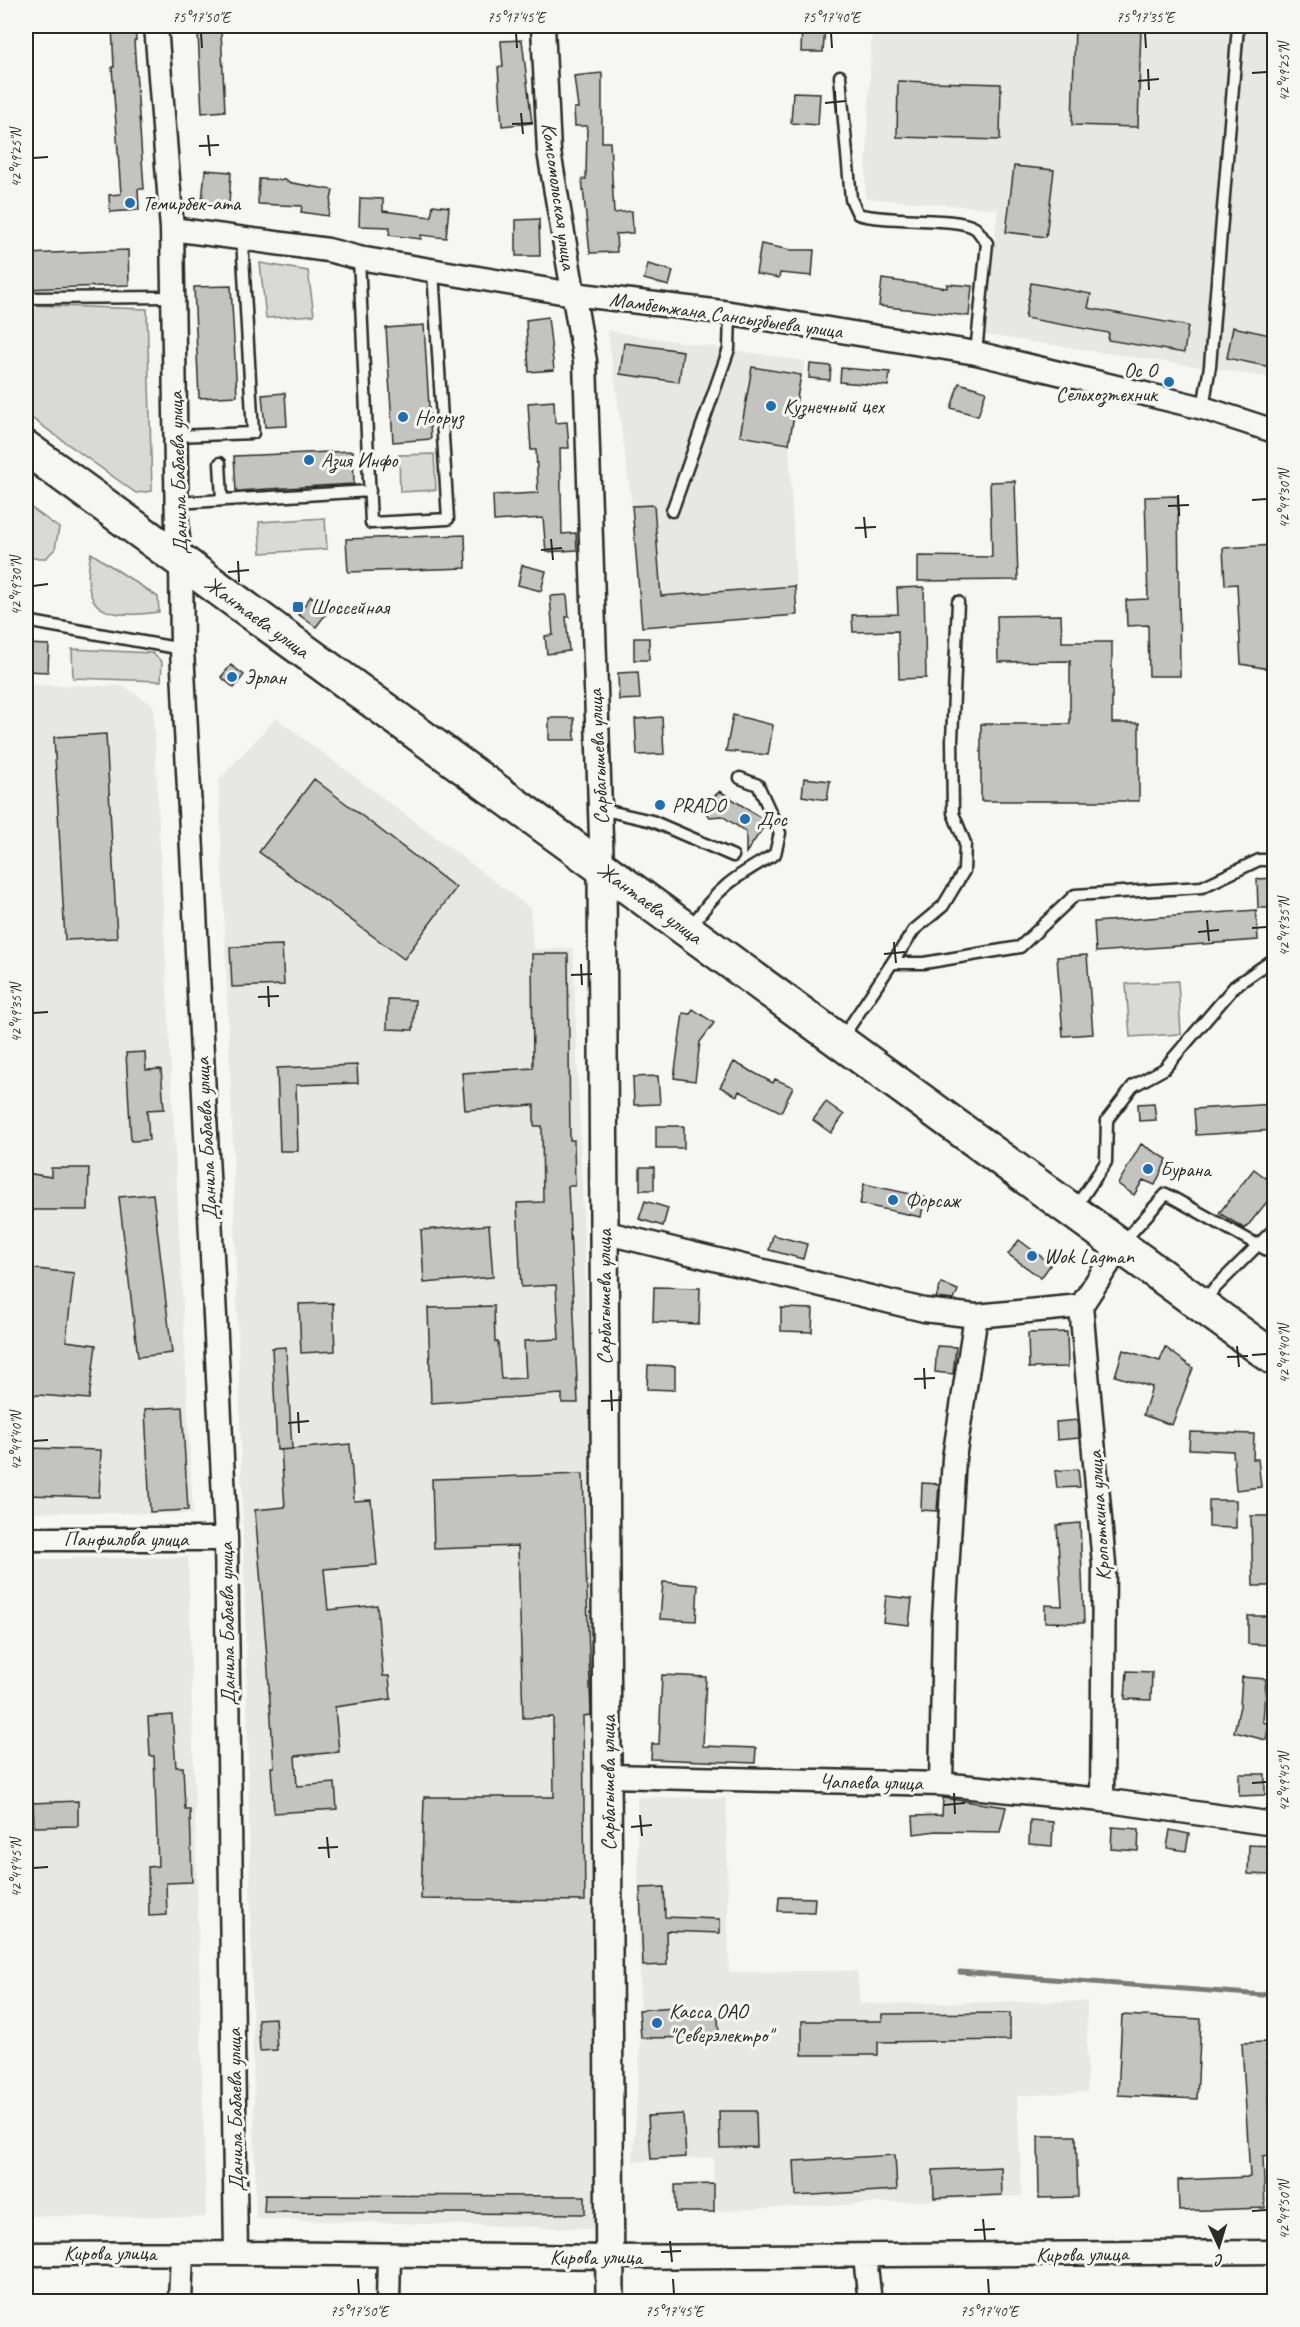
<svg xmlns="http://www.w3.org/2000/svg" width="1300" height="2327" viewBox="0 0 1300 2327" font-family="Caveat,sans-serif">
<rect width="100%" height="100%" fill="#f6f6f2"/>
<filter id="ink" filterUnits="userSpaceOnUse"><feTurbulence type="fractalNoise" baseFrequency=".0167" numOctaves="2"/><feDisplacementMap in="SourceGraphic" scale="12" xChannelSelector="R" yChannelSelector="G"/><feConvolveMatrix kernelMatrix="1 2 1 2 8 2 1 2 1" color-interpolation-filters="sRGB"/></filter>
<g filter="url(#ink)">
<path fill="#e7e7e3" d="M872,26H1274V378L986,335L998,209L865,198Z
M608,331L805,361L789,444L797,615L642,627L632,506Z
M26,685L123,686L153,705L193,1514L26,1512Z
M276,718L530,908L533,949L573,948L596,1554L599,2229L256,2219L246,1649L233,1150L219,780Z
M188,1557L206,2217L26,2216V1559Z
M637,1797L726,1798L729,1972L857,1971L860,2004L1087,2001V2092L1017,2096L1022,2196L716,2211L713,2157L633,2162L641,2032Z"/>
<path fill="#d9d9d5" stroke="#828280" stroke-width="1.5" d="M260,263L308,271L314,315L266,318Z
M26,305L147,309L152,491L136,493L26,414Z
M434,454L436,490L400,492L399,455Z
M26,504L59,528L55,549L46,558H26Z
M325,518L327,549L261,553L259,522Z
M91,553L158,597L159,612C105,619 79,613 91,553Z
M72,649L152,653L162,662L161,681L73,678Z
M1178,981L1181,1034L1130,1037L1126,984Z"/>
<g fill="none" stroke-linecap="round" stroke-linejoin="round">
<path stroke="#7a7a78" stroke-width="5" d="M960,1972L1263,1995L1274,1989"/>
</g>
<path fill="#c3c3c0" stroke="#2b2b2b" stroke-width="1.5" d="M112,26H135L136,40L134,41L144,189H138L139,210L110,212L109,195L121,194L112,67H114Z
M802,26L825,27L823,52H801Z
M1075,26H1141L1138,127L1072,125Z
M221,32L225,111L202,113L198,33Z
M522,40L532,123L502,126L498,67H503L501,41Z
M602,73V142H610L614,213L632,211L633,233L616,234L617,252L590,253L582,179H586L587,126H575L574,108H578L574,76Z
M898,81L1001,84L1000,140L897,137Z
M793,92L820,93L818,125L791,123Z
M1014,166L1054,170L1046,237L1006,232Z
M205,170L231,172L229,204L202,202Z
M259,179L287,180V182L333,190L328,216L301,212L302,206L258,204Z
M360,198L383,199V211L431,217L433,205L449,207L446,238L421,235V239L389,235L390,227L359,226Z
M539,219L540,256H516V220Z
M761,244L791,250H814L812,276L780,273L779,278L756,274Z
M128,250L129,285L26,289V254Z
M648,264L673,271L669,286L644,279Z
M882,279L947,288V284L972,286L969,316L879,306Z
M1031,283L1091,294L1088,308L1188,326L1184,353L1108,340L1109,333L1025,318Z
M231,286L237,396L199,398L194,287Z
M548,317L554,370L529,372L526,320Z
M424,325L431,439L393,442L386,328Z
M1233,327L1275,336V368L1227,358Z
M624,343L683,351L679,382L620,374Z
M810,364L831,366L830,380L809,378Z
M752,367L801,375L789,444L740,436Z
M841,368L890,372L888,386L840,382Z
M959,383L986,391L978,416L951,408Z
M285,393L287,426L265,427L262,395Z
M554,401L555,423L567,422L569,448H560L562,534L576,533L577,550L546,552L543,518L494,521L493,495L538,493L536,450H531L528,403Z
M353,451L354,484L236,491L234,456Z
M1015,481L1018,580L918,581V556L992,557L990,482Z
M1178,496L1180,676H1149L1148,625L1127,626L1126,600L1148,599L1145,497Z
M654,505L661,596L795,586L797,615L642,627L632,506Z
M465,535L466,568L348,572L346,539Z
M1275,545V670L1241,664L1237,584L1225,585L1223,548Z
M522,565L546,571L541,591L518,585Z
M924,587L926,678L899,679L898,631L853,632L852,615L898,614L897,588Z
M567,595L569,617H566L569,651L547,654L545,636L553,635L550,596Z
M311,596L325,607L322,611L326,614L316,627L298,614Z
M1061,615L1062,642H1112V723H1139V801H981V724H1070V661L998,662L997,616Z
M634,638H649V660H634Z
M26,644L49,645L48,672L26,671Z
M231,665L244,675L234,688L221,677Z
M638,672L640,699L619,700L618,673Z
M733,715L773,725L768,755L726,751Z
M662,717L664,754L637,755L635,719Z
M549,718H574L575,740H549Z
M106,734L117,938L65,940L54,737Z
M804,778L830,781L827,800L802,796Z
M314,779L456,888L404,959L259,852Z
M720,791L767,822L746,853V832L722,816L710,817L706,813V804Z
M1275,878V908H1258L1257,879Z
M1256,910L1258,940L1096,952L1094,922Z
M282,945L284,985L232,987L230,947Z
M532,954H568L570,1140H574L575,1186H568L578,1403H562V1394L431,1403L428,1308L494,1306L495,1342H498L501,1379L526,1378L524,1341L559,1339L556,1285L521,1287L517,1203L543,1202L542,1126H534V1105L465,1110L462,1073L533,1068Z
M1087,955L1093,1034L1063,1036L1057,957Z
M388,999L415,1000L413,1030L387,1029Z
M693,1009L714,1023L700,1042L695,1081L674,1078L683,1013L690,1014Z
M145,1052L146,1070L161,1069L164,1109L147,1110L149,1140L131,1141L126,1053Z
M734,1062L773,1083L775,1079L793,1087L781,1112L739,1091L737,1096L720,1087Z
M357,1065L358,1083L296,1085L298,1151H280L277,1068Z
M658,1076L660,1104L634,1105L633,1077Z
M826,1102L844,1115L831,1133L813,1120Z
M1154,1103L1156,1120L1139,1121L1138,1104Z
M1275,1104V1130L1196,1135L1194,1109Z
M656,1126H684V1148H656Z
M1141,1144L1167,1159L1155,1185L1143,1180L1134,1195L1118,1184Z
M640,1167H654V1190H640Z
M51,1168H89L88,1210H26V1173L51,1177Z
M1254,1169L1275,1185V1192L1245,1229L1219,1213Z
M864,1184L925,1197L921,1217L860,1204Z
M153,1194L172,1353L138,1357L119,1197Z
M645,1201L668,1208L663,1226L639,1219Z
M489,1225L493,1277L424,1283L421,1230Z
M773,1235L807,1244L803,1259L769,1250Z
M1019,1240L1051,1264L1041,1278L1008,1254Z
M26,1268L74,1273L66,1341L96,1345L89,1399L26,1394Z
M941,1283L958,1290L954,1300L936,1298Z
M654,1287L700,1288L699,1324L653,1322Z
M333,1303L335,1351L301,1353L299,1304Z
M781,1308L813,1309L812,1332L781,1331Z
M1067,1332L1068,1367L1029,1368L1028,1333Z
M937,1346L956,1347L953,1374L935,1372Z
M286,1347L292,1449L277,1450L272,1348Z
M1165,1347L1193,1368L1172,1425L1143,1415L1152,1387L1115,1376L1123,1350L1160,1361Z
M648,1365L675,1366V1390L647,1389Z
M182,1407L188,1510L150,1512L145,1409Z
M1078,1420L1079,1438L1057,1440L1056,1422Z
M1190,1432L1254,1434L1253,1459H1258L1261,1487L1236,1490L1233,1451L1189,1449Z
M350,1444L354,1501L371,1500L377,1565L324,1569L328,1610L377,1605L383,1676H389L391,1699L335,1707L339,1752L295,1756L297,1786L335,1783L337,1809L274,1813L271,1767H274L268,1670L255,1510L285,1507L281,1450Z
M26,1448L101,1450L99,1497L26,1495Z
M1078,1469L1080,1487L1057,1488L1055,1471Z
M583,1474L591,1715L583,1716L585,1901L421,1899L424,1797H554L553,1717L523,1718L518,1546L434,1549L432,1479Z
M922,1483L939,1484L937,1511L921,1510Z
M1209,1500H1236V1528L1209,1527Z
M1251,1516H1274V1531H1270L1272,1586H1253Z
M1080,1523L1084,1623L1045,1622V1605L1062,1606L1057,1525Z
M663,1582L698,1585L696,1621L660,1619Z
M886,1596L912,1599L909,1625L883,1622Z
M1248,1616H1273L1272,1645L1248,1644Z
M1127,1671L1152,1672L1151,1700L1125,1699Z
M662,1675L706,1677L703,1746L756,1748L755,1763L651,1759L652,1744H659Z
M1242,1677L1266,1679L1263,1722L1269,1724L1266,1740L1234,1732L1240,1706Z
M172,1715L176,1767H183L185,1809H190L192,1882L166,1883L167,1915L149,1916L148,1867L158,1866L154,1756H150L148,1717Z
M1239,1774H1265V1795L1239,1796Z
M943,1798L1006,1807L1000,1832L936,1831L914,1834L913,1816L942,1815Z
M78,1801V1826L34,1827L33,1803Z
M1030,1820L1053,1822L1052,1846L1029,1844Z
M1112,1827L1139,1829L1138,1851L1111,1849Z
M1170,1830L1189,1834L1186,1851L1167,1848Z
M1249,1845L1273,1846L1272,1875L1248,1874Z
M664,1887L665,1917L720,1919V1933L666,1931L667,1965L643,1966L640,1888Z
M779,1897L815,1898L814,1912L778,1911Z
M673,2007V2018L718,2017L719,2037L641,2038L639,2010Z
M1010,2013V2040L878,2042V2055H802V2021H882V2014Z
M1122,2015L1201,2019L1197,2099L1118,2095Z
M275,2018L277,2050L260,2051L258,2019Z
M1266,2042L1272,2155L1263,2156L1265,2208L1179,2211L1178,2180L1250,2177L1242,2043Z
M719,2111H756L757,2147L720,2148Z
M683,2114L686,2157L651,2159L648,2116Z
M1038,2136H1076L1078,2197L1039,2198Z
M895,2155L897,2190L796,2196L794,2161Z
M1001,2167L1002,2195L934,2198L933,2170Z
M714,2184V2212H676L675,2185Z
M265,2195L585,2196V2214L264,2212Z"/>
<g fill="none" stroke-linecap="round" stroke-linejoin="round">
<defs>
<path id="service" d="M840,76L851,199L858,214C886,223 957,216 975,228C979,231 983,239 987,243L976,353
M359,258L371,523L448,519L433,270
M26,298L173,297
M1203,408L1210,366L1238,26
M175,436L253,433L242,238
M220,463L222,500
M176,503L370,491
M672,511L729,349L730,313
M26,621L182,649
M600,809L652,821L733,856
M690,929C715,889 736,876 775,854L780,833L758,785L740,778
M893,963H924L1020,947L1075,895L1202,887L1259,860H1274
M842,1038L914,930L943,906L964,871L965,843L953,813L952,740L958,602
M1075,1208L1106,1162L1107,1120L1133,1086L1164,1069L1235,986L1274,959
M1123,1242L1166,1194L1274,1254
M1203,1300L1274,1229"/>
<path id="minor" d="M156,26L172,229L177,530L181,562L182,649L226,1539L236,2253
M543,26L549,152L585,361L602,868
M172,229L328,250L359,258L573,294L730,313L976,353L1203,408L1274,431
M603,1232L924,1310L976,1316L1081,1306
M26,1539H226
M609,1776L941,1784L1102,1800L1274,1824
M941,1784L944,1620L954,1458L976,1316
M1102,1800L1104,1564L1081,1306L1120,1246
M26,2254L236,2253L611,2257L1274,2252
M865,2257L870,2302
M180,2302L182,2253
M388,2302L389,2256"/>
<path id="tertiary" d="M602,868L610,2302"/>
<path id="primary" d="M26,448L1274,1358"/>
</defs>
<use href="#service" stroke="#2b2b2b" stroke-width="15"/>
<use href="#minor" stroke="#2b2b2b" stroke-width="27"/>
<use href="#tertiary" stroke="#2b2b2b" stroke-width="32"/>
<use href="#primary" stroke="#2b2b2b" stroke-width="38"/>
<use href="#service" stroke="#f6f6f2" stroke-width="10"/>
<use href="#minor" stroke="#f6f6f2" stroke-width="22"/>
<use href="#tertiary" stroke="#f6f6f2" stroke-width="27"/>
<use href="#primary" stroke="#f6f6f2" stroke-width="33"/>
</g>
</g>
<path fill="none" stroke="#2b2b2b" stroke-width="2" d="M201,33L202,48M516,33L517,48M831,33L832,48M1145,33L1146,48M1148,69L1149,90M1252,73L1267,72M1138,81L1159,79M835,91L836,112M825,103L846,101M521,113L523,134M512,124L533,123M208,135L210,156M199,146L219,145M33,158L48,157M1178,495L1179,516M1252,500L1267,499M1168,506L1189,505M864,517L866,538M855,528L876,527M551,539L553,560M541,550L562,548M238,561L239,582M228,572L249,570M33,586L48,584M1207,920L1209,941M1252,928L1267,927M1198,932L1219,930M894,942L896,963M884,954L905,952M581,964L582,985M571,975L592,974M268,986L269,1007M258,997L279,996M33,1013L48,1012M1237,1346L1239,1367M1252,1355L1267,1354M1227,1357L1248,1356M924,1368L925,1389M914,1379L935,1378M611,1390L612,1411M601,1401L622,1400M298,1412L299,1433M288,1423L309,1421M33,1441L48,1440M1252,1783L1267,1782M954,1793L955,1814M944,1805L965,1803M640,1815L642,1836M631,1827L652,1825M327,1837L329,1858M318,1848L338,1847M33,1868L48,1867M1252,2211L1267,2210M983,2219L985,2240M974,2230L995,2229M670,2241L672,2262M661,2252L681,2251M358,2279L359,2294M673,2279L674,2294M988,2279L989,2294"/>
<g fill="#1f6fb2" stroke="#f6f6f2" stroke-width="2">
<circle cx="130" cy="203" r="6"/>
<circle cx="1169" cy="382" r="6"/>
<circle cx="771" cy="406" r="6"/>
<circle cx="403" cy="417" r="6"/>
<circle cx="309" cy="460" r="6"/>
<rect x="292" y="601" width="12" height="12" rx="3"/>
<circle cx="232" cy="677" r="6"/>
<circle cx="660" cy="805" r="6"/>
<circle cx="745" cy="819" r="6"/>
<circle cx="1148" cy="1169" r="6"/>
<circle cx="893" cy="1200" r="6"/>
<circle cx="1032" cy="1256" r="6"/>
<circle cx="657" cy="2023" r="6"/>
</g>
<g text-anchor="middle" dominant-baseline="central" stroke-width="6" stroke-linejoin="round" paint-order="stroke">
<g font-size="21" fill="#2b2b2b" stroke="#f6f6f2">
<text transform="translate(559 196) rotate(82)">Комсомольская улица</text>
<text transform="translate(726 315) rotate(8)">Мамбетжана Сансызбыева улица</text>
<text transform="translate(178 473) rotate(-92)">Данила Бабаева улица</text>
<text transform="translate(257 617) rotate(36)">Жантаева улица</text>
<text transform="translate(598 757) rotate(-93)">Сарбагышева улица</text>
<text transform="translate(650 903) rotate(36)">Жантаева улица</text>
<text transform="translate(206 1139) rotate(-93)">Данила Бабаева улица</text>
<text transform="translate(604 1297) rotate(-90)">Сарбагышева улица</text>
<text transform="translate(1099 1516) rotate(-94)">Кропоткина улица</text>
<text x="126" y="1539">Панфилова улица</text>
<text transform="translate(227 1624) rotate(-91)">Данила Бабаева улица</text>
<text transform="translate(871 1782) rotate(1)">Чапаева улица</text>
<text transform="translate(608 1783) rotate(-90)">Сарбагышева улица</text>
<text transform="translate(235 2110) rotate(-91)">Данила Бабаева улица</text>
<text x="110" y="2253">Кирова улица</text>
<text transform="translate(1082 2254) rotate(-1)">Кирова улица</text>
<text x="596" y="2257">Кирова улица</text>
</g>
<g font-size="21" fill="#2b2b2b" stroke="#f6f6f2" text-anchor="start">
<text x="142" y="203">Темирбек-ата</text>
<text x="1157" y="370" text-anchor="end">Ос О<tspan x="1157" dy="24">Сельхозтехник</tspan></text>
<text x="783" y="406">Кузнечный цех</text>
<text x="415" y="417">Нооруз</text>
<text x="321" y="460">Азия Инфо</text>
<text x="310" y="607">Шоссейная</text>
<text x="244" y="677">Эрлан</text>
<text x="672" y="805">PRADO</text>
<text x="757" y="819">Дос</text>
<text x="1160" y="1169">Бурана</text>
<text x="905" y="1200">Форсаж</text>
<text x="1044" y="1256">Wok Lagman</text>
<text x="669" y="2011">Касса ОАО<tspan x="669" dy="24">"Северэлектро"</tspan></text>
</g>
</g>
<rect width="1300" height="2327" fill="none" stroke="#f6f6f2" stroke-width="66"/>
<g transform="translate(1219 2246) rotate(176)" stroke="#f6f6f2" stroke-width="4.5" paint-order="stroke">
<path d="M0-4.5L10 22L0 15L-10 22Z" fill="#2b2b2b"/>
<text y="-9" font-size="16" font-weight="bold" text-anchor="middle" fill="#2b2b2b">С</text>
</g>
<rect x="33" y="33" width="1234" height="2261" fill="none" stroke="#2b2b2b" stroke-width="2"/>
<g font-size="15" text-anchor="middle" fill="#2b2b2b">
<text x="201" y="22">75°17'50"E</text>
<text x="516" y="22">75°17'45"E</text>
<text x="831" y="22">75°17'40"E</text>
<text x="1145" y="22">75°17'35"E</text>
<text transform="translate(1284 72) rotate(-90)" y="5">42°49'25"N</text>
<text transform="translate(16 158) rotate(-90)" y="5">42°49'25"N</text>
<text transform="translate(1284 499) rotate(-90)" y="5">42°49'30"N</text>
<text transform="translate(16 586) rotate(-90)" y="5">42°49'30"N</text>
<text transform="translate(1284 927) rotate(-90)" y="5">42°49'35"N</text>
<text transform="translate(16 1013) rotate(-90)" y="5">42°49'35"N</text>
<text transform="translate(1284 1354) rotate(-90)" y="5">42°49'40"N</text>
<text transform="translate(16 1441) rotate(-90)" y="5">42°49'40"N</text>
<text transform="translate(1284 1782) rotate(-90)" y="5">42°49'45"N</text>
<text transform="translate(16 1868) rotate(-90)" y="5">42°49'45"N</text>
<text transform="translate(1284 2210) rotate(-90)" y="5">42°49'50"N</text>
<text x="359" y="2316">75°17'50"E</text>
<text x="674" y="2316">75°17'45"E</text>
<text x="989" y="2316">75°17'40"E</text>
</g>
</svg>
